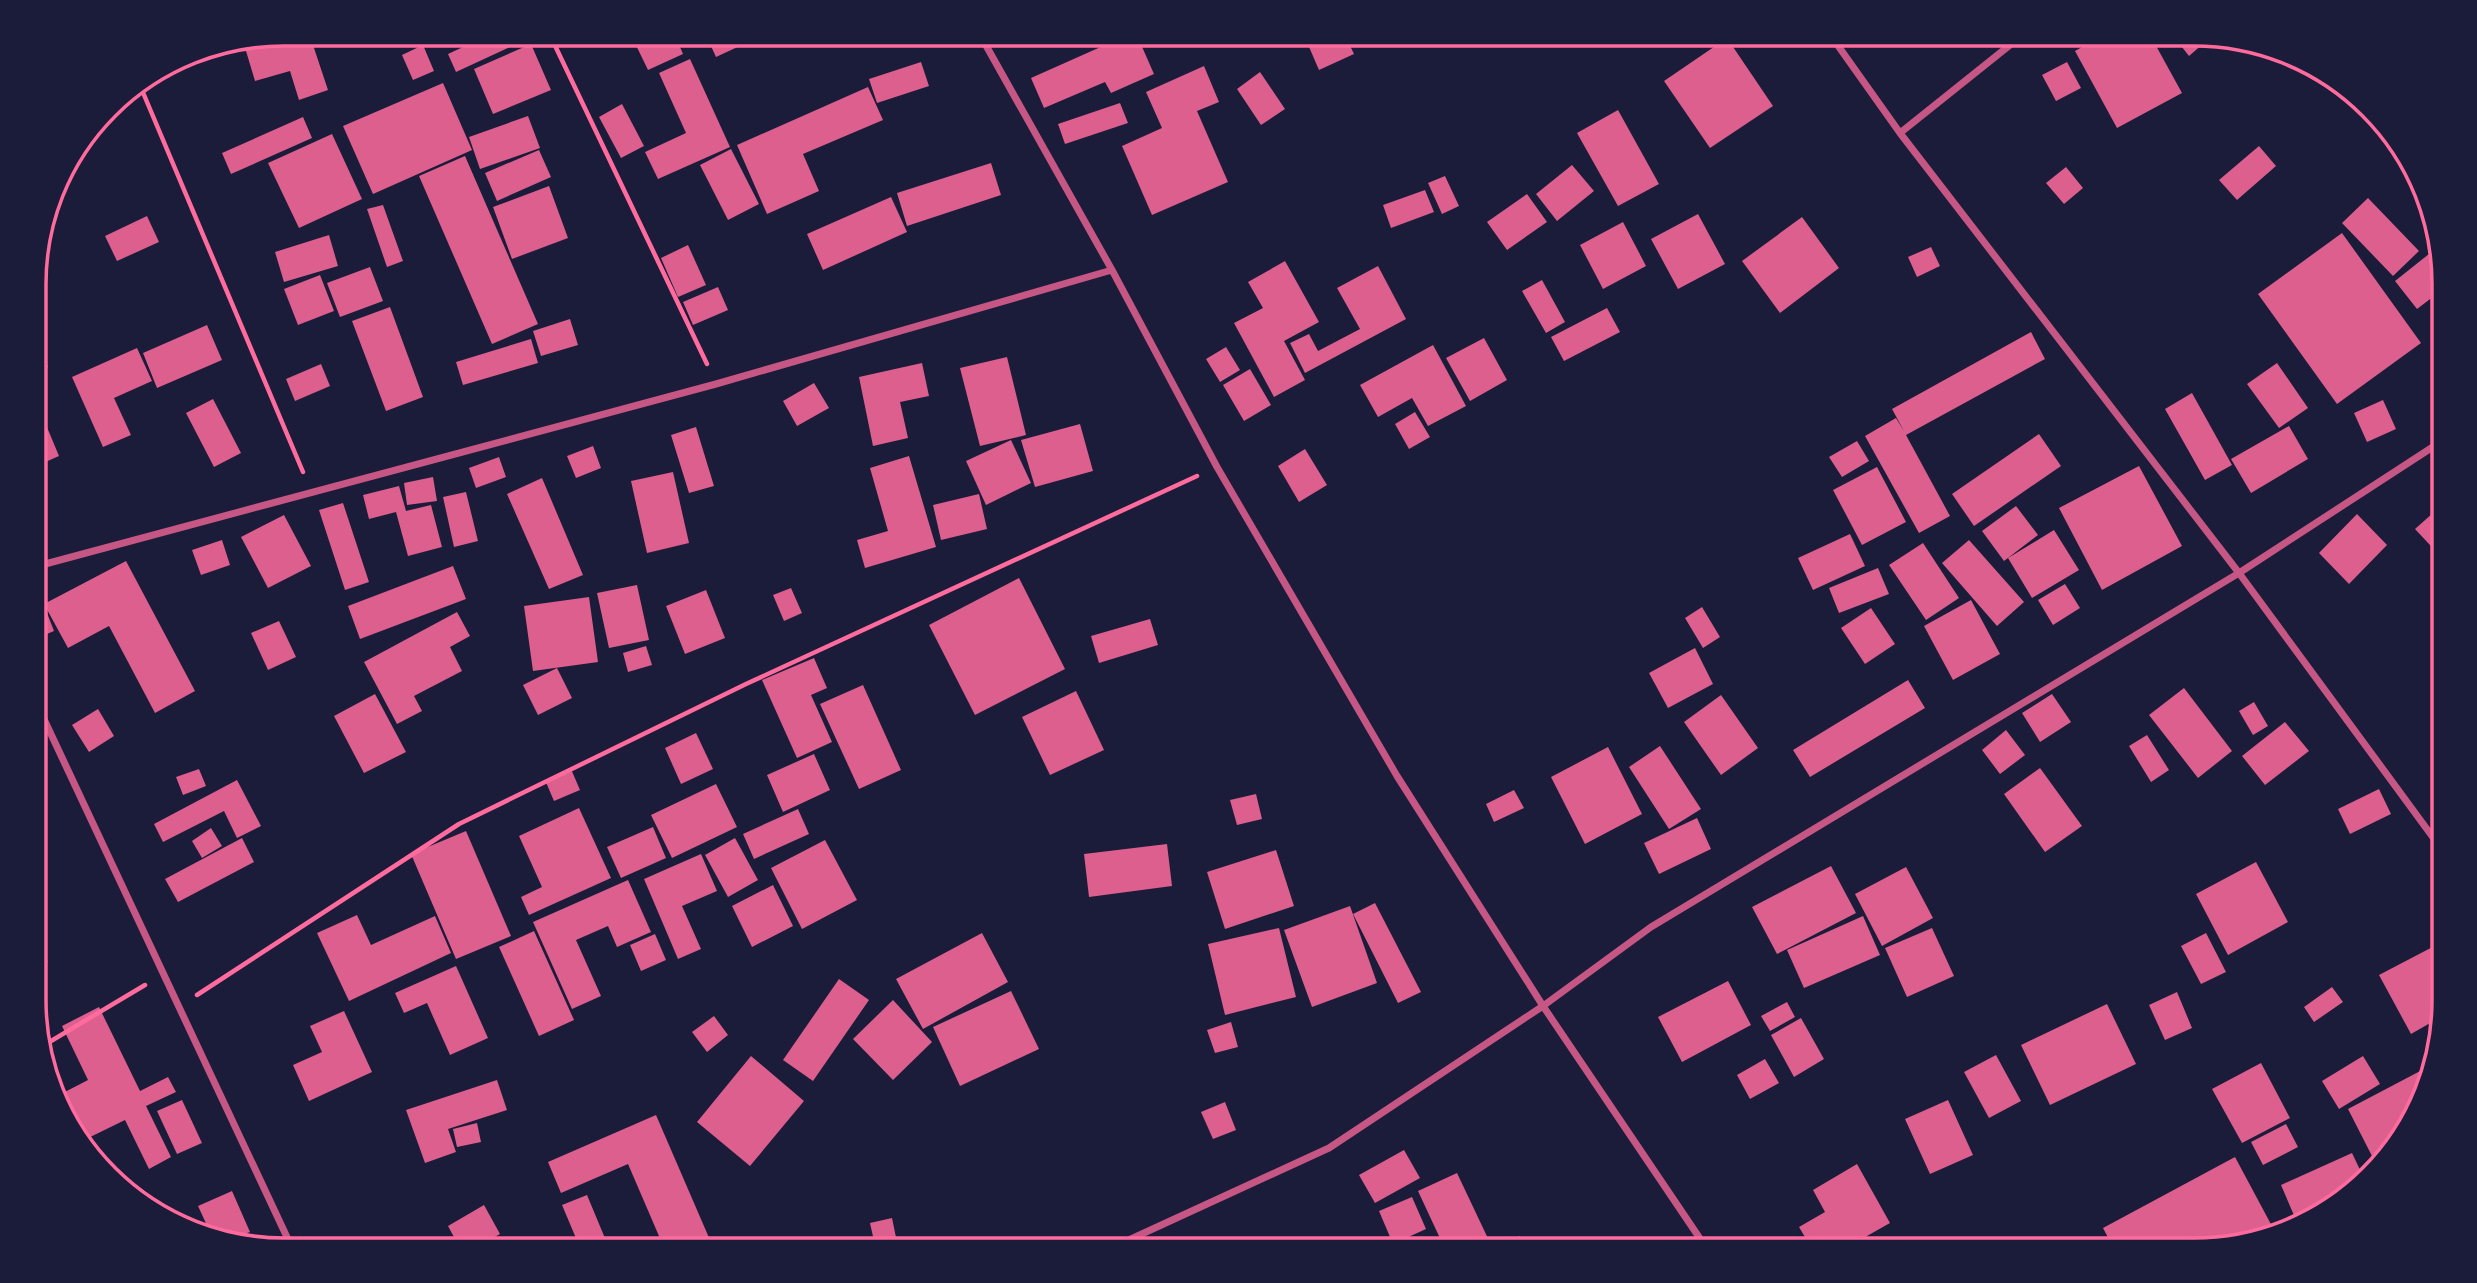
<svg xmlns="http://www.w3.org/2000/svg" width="2477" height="1283" viewBox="0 0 2477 1283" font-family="'Asap Condensed',sans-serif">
<rect width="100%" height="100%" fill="#1b1b3a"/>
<path fill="#dd5f8e" d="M284,33H309L328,90L299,100L290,71L255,81L243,41Z
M317,33H341L321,42Z
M493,33H504L510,47L456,72L448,54Z
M607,33H674L683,54L648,70L632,37L612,45Z
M705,33H768L716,57Z
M1132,33H1136L1154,74L1111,93L1105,82L1044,108L1031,78Z
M1303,33H1344L1354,54L1319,70Z
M2107,33H2149L2182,93L2117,128L2075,51Z
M2171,33H2193L2211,37L2189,56Z
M1727,38L1773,106L1710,148L1664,81Z
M531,44L551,90L493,114L474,69Z
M423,45L434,71L413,80L402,55Z
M690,59L730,147L658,179L645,152L686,133L659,73Z
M921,62L929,86L877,103L869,79Z
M2067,62L2081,88L2056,101L2042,75Z
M1204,66L1219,102L1197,111L1228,182L1152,215L1122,146L1162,128L1146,92Z
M1260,72L1285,109L1261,125L1237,89Z
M443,83L472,150L373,194L343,126Z
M868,87L883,120L803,154L819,191L767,214L737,145Z
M1120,103L1128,123L1065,144L1058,124Z
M622,104L644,146L621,158L599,117Z
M1618,110L1659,184L1618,206L1577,133Z
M528,116L540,148L480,169L469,137Z
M303,117L312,138L231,174L222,153Z
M332,134L362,199L299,228L268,163Z
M2259,146L2276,166L2237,200L2219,180Z
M731,149L759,204L728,220L700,165Z
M539,150L551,177L497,201L485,173Z
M465,156L538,324L492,344L419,176Z
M991,163L1001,195L907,226L897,193Z
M1572,165L1594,191L1557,221L1536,194Z
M2066,167L2083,188L2064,204L2046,183Z
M1445,176L1459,206L1442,214L1428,183Z
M549,186L568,238L512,259L493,207Z
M1425,190L1434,212L1391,228L1383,205Z
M1527,194L1547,222L1507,250L1487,222Z
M891,197L907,232L823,270L807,234Z
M2368,198L2419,251L2393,276L2342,223Z
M383,205L403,261L387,267L367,209Z
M1698,214L1725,264L1678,289L1651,239Z
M147,216L159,242L117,261L105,236Z
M1802,217L1839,268L1780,313L1742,261Z
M1623,222L1646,266L1603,289L1580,245Z
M2342,233L2421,343L2337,404L2258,294Z
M329,235L338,266L284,282L275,252Z
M688,245L706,285L678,297L661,258Z
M2439,246L2442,252V290L2417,309L2395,281Z
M1931,247L1940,266L1917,277L1908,257Z
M1285,261L1319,322L1284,341L1305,380L1274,397L1234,323L1263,308L1248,282Z
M1378,266L1406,319L1305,373L1290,343L1309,334L1318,351L1360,329L1337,288Z
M370,267L383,301L340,317L327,283Z
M320,275L334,311L298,325L284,289Z
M1542,280L1565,322L1546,333L1522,291Z
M718,287L728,310L693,325L683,302Z
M390,307L423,397L386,411L352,321Z
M1607,308L1620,332L1564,361L1551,337Z
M570,319L578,345L541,356L533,331Z
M207,325L222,360L157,388L143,353Z
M2031,332L2045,359L1906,435L1950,516L1919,533L1865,436L1896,418L1904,431L1892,409Z
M34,336L48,367L34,373Z
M1484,338L1507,380L1470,401L1446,358Z
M531,339L538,363L463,385L456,362Z
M1433,345L1466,406L1428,426L1412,398L1378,417L1360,385Z
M1226,347L1240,370L1220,382L1206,359Z
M137,348L152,381L114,398L131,435L103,447L72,377Z
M1007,357L1026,435L980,446L960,368Z
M922,363L929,396L900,402L908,438L873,446L859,377Z
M2277,363L2308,408L2279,428L2247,384Z
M321,364L330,386L295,401L286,379Z
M1250,369L1271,405L1244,421L1223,385Z
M814,383L829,408L797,426L783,401Z
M2192,393L2232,465L2205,480L2165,409Z
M34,396L59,456L34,467Z
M213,399L241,453L214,467L186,413Z
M2383,400L2396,429L2367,442L2354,413Z
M1415,412L1430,437L1409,449L1395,424Z
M1080,424L1093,471L1035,487L1021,440Z
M2289,426L2308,459L2251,493L2231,459Z
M696,427L714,486L689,493L671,435Z
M2039,434L2061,466L1974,526L1952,494Z
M1011,440L1031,483L986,505L966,461Z
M1857,441L1869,461L1842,477L1829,457Z
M593,446L601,468L576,478L567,456Z
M1305,449L1327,485L1299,502L1278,466Z
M909,456L936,547L865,568L857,540L888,531L870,468Z
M499,457L506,477L476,488L469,468Z
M2139,466L2182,546L2102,590L2059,508Z
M1877,467L1906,522L1862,545L1833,490Z
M673,472L689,543L647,553L631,481Z
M433,477L437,501L407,505L404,483Z
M542,478L583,575L549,589L507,494Z
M399,486L406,511L431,505L442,547L408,556L396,512L369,519L363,495Z
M466,492L478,541L454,547L443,497Z
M979,494L987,529L941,540L933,505Z
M343,503L369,582L345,590L319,510Z
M2442,505L2443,559L2415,529Z
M2016,506L2038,535L2004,561L1982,531Z
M2357,514L2387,545L2349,584L2319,553Z
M284,515L311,566L268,588L241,537Z
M2054,530L2079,570L2032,598L2008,558Z
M1850,534L1865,566L1813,590L1798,558Z
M222,540L230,565L201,575L192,550Z
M1969,540L2024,602L1997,626L1942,563Z
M1923,543L1959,598L1926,620L1889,565Z
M126,561L195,691L155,713L109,626L68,648L44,604Z
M453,566L466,599L360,639L348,606Z
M1878,568L1889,594L1839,613L1829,588Z
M1019,578L1065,669L975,715L929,625Z
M2065,584L2080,608L2053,625L2038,600Z
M637,585L649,640L609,648L597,593Z
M791,588L802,613L784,621L773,595Z
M706,590L725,638L685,654L666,606Z
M40,595L54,631L35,639V598Z
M589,597L598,662L533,671L524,606Z
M1971,600L2000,654L1953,680L1924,626Z
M1702,607L1720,637L1703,648L1685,618Z
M1871,608L1895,644L1865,664L1841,628Z
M457,612L470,636L450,647L462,671L414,696L422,711L397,724L364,662Z
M1150,619L1158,645L1099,663L1091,636Z
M279,621L296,657L268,670L251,633Z
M646,646L652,665L628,672L623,653Z
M1695,648L1713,684L1668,708L1649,673Z
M814,658L827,688L811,695L832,742L797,758L762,680Z
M557,668L572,698L538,715L523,685Z
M1908,680L1925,708L1810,777L1793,750Z
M863,685L901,770L859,789L820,704Z
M2184,688L2232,751L2198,778L2149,715Z
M1076,691L1104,750L1050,775L1022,717Z
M375,694L406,752L364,773L334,716Z
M2052,694L2071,722L2040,742L2022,713Z
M1721,695L1758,748L1721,775L1684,722Z
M2254,702L2268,726L2253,735L2239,711Z
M98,709L114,736L89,752L72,725Z
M2285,722L2309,751L2265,785L2242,756Z
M2006,730L2025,755L2000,774L1982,750Z
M696,733L713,769L681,784L665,748Z
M2147,735L2169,770L2151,782L2129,746Z
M1660,746L1701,809L1669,829L1629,767Z
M1608,747L1642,814L1585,844L1551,777Z
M814,754L830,790L783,812L767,775Z
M2040,768L2082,826L2045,852L2004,794Z
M199,769L206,786L183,795L176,777Z
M571,769L580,790L554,801L545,780Z
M237,780L261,826L237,838L224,811L163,842L154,824Z
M716,784L737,827L672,858L651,815Z
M2379,789L2391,814L2350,834L2338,809Z
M1514,790L1524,808L1494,822L1486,804Z
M1256,794L1262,819L1237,825L1230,800Z
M579,808L611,878L529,915L521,897L542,887L519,836Z
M798,809L809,834L754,859L743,834Z
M1697,818L1711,849L1659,874L1644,843Z
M653,827L666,858L621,878L607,847Z
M211,828L222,846L202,858L192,841Z
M466,831L511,936L456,959L411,854Z
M242,838L254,862L178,902L165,879Z
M735,838L758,880L728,897L705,855Z
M825,840L857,900L802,929L771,868Z
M1167,844L1172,886L1089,897L1084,854Z
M1276,850L1294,906L1225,929L1207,872Z
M701,854L717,891L682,906L701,949L678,959L644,879Z
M2256,862L2288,922L2228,955L2196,894Z
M1831,866L1856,913L1777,954L1752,907Z
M1906,867L1933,918L1882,946L1855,894Z
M628,880L651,932L617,947L608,926L576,940L601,996L572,1009L533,922Z
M773,885L793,926L752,947L732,906Z
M1375,903L1421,992L1398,1003L1353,914Z
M1350,906L1377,983L1312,1007L1284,930Z
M357,915L371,945L435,916L451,953L349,1001L317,933Z
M1863,916L1880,955L1804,988L1787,950Z
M1279,928L1296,997L1225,1015L1208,944Z
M1932,928L1954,976L1907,997L1885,948Z
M534,931L574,1020L539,1036L499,947Z
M982,933L1008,982L923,1029L896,979Z
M2206,933L2226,972L2201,984L2181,946Z
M655,934L666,960L641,971L630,945Z
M35,939L48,962L35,969Z
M2444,941V1000L2439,1018L2411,1034L2379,975Z
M456,966L488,1038L450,1055L427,1003L404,1013L395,993Z
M839,979L869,1000L813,1081L783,1060Z
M1728,981L1751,1025L1682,1062L1658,1017Z
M2332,987L2343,1002L2314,1022L2304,1007Z
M1011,991L1039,1049L960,1086L933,1027Z
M2177,992L2192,1028L2165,1040L2149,1005Z
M893,1000L932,1042L893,1080L853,1039Z
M1787,1002L1795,1017L1770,1031L1761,1016Z
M2107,1004L2136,1064L2050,1105L2021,1045Z
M99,1007L140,1091L168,1077L176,1092L146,1106L171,1157L149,1169L125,1120L80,1142L76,1139L59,1095L88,1080L62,1026Z
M344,1011L372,1072L309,1101L293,1065L322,1052L310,1026Z
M714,1016L728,1035L707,1052L692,1032Z
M1801,1018L1824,1059L1794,1077L1771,1035Z
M1231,1022L1238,1047L1215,1053L1207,1030Z
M1996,1055L2021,1101L1989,1118L1964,1072Z
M751,1056L804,1101L750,1166L697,1122Z
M2363,1056L2380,1084L2339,1109L2322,1081Z
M1765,1059L1779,1083L1750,1099L1737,1075Z
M2261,1063L2290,1118L2242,1143L2212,1089Z
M2424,1069L2426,1074L2418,1110L2374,1160L2348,1109Z
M497,1080L507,1110L448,1129L456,1152L425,1163L406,1110Z
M182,1100L202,1143L177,1154L157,1111Z
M1948,1100L1973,1155L1930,1174L1905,1119Z
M1225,1102L1236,1130L1213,1139L1201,1112Z
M656,1115L710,1240L688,1250H665L628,1164L561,1193L548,1162Z
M477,1123L481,1142L457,1147L453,1129Z
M2286,1124L2298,1147L2263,1165L2251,1142Z
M1404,1150L1420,1178L1375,1203L1359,1175Z
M2352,1153L2362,1174L2332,1208L2296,1220L2281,1185Z
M2235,1157L2273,1228L2209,1249H2114L2103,1228Z
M1857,1164L1890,1223L1844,1249H1812L1799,1227L1825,1212L1813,1190Z
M1457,1173L1493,1249H1445L1418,1191Z
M232,1191L250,1232L235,1238L210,1232L198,1206Z
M587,1195L607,1243L590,1250H581L562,1205Z
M1412,1197L1426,1229L1393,1244L1379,1211Z
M484,1205L500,1234L472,1250H461L448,1226Z
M892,1218L898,1247L876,1250L870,1223Z
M1520,1236L1526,1249H1495L1494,1247Z
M1995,1240L1998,1249H1970Z
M494,1241L499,1250H478Z"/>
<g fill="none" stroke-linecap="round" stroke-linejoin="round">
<path stroke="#ff6b9d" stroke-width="4.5" d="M549,33L707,364
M139,83L303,472
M197,995L459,824L746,684L1197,476
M41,1047L145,985"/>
<path stroke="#c65784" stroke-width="7" d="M979,33L1112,270L1217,467L1397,776L1543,1006L1707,1249
M1829,33L1900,133L2239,573L2443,851
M1900,133L2025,33
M34,567L716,384L1112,270
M35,700L293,1250
M1107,1250L1329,1148L1543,1006L1651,927L2239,573L2442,441"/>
</g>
<path d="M0 0H2477V1283H0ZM284 46H2194A238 238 0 0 1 2432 284V1000A238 238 0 0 1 2194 1238H284A238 238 0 0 1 46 1000V284A238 238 0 0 1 284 46Z" fill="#1b1b3a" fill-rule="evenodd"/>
<path fill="none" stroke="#ff6b9d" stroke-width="3.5" d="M284 46H2194A238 238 0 0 1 2432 284V1000A238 238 0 0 1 2194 1238H284A238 238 0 0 1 46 1000V284A238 238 0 0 1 284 46Z"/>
</svg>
